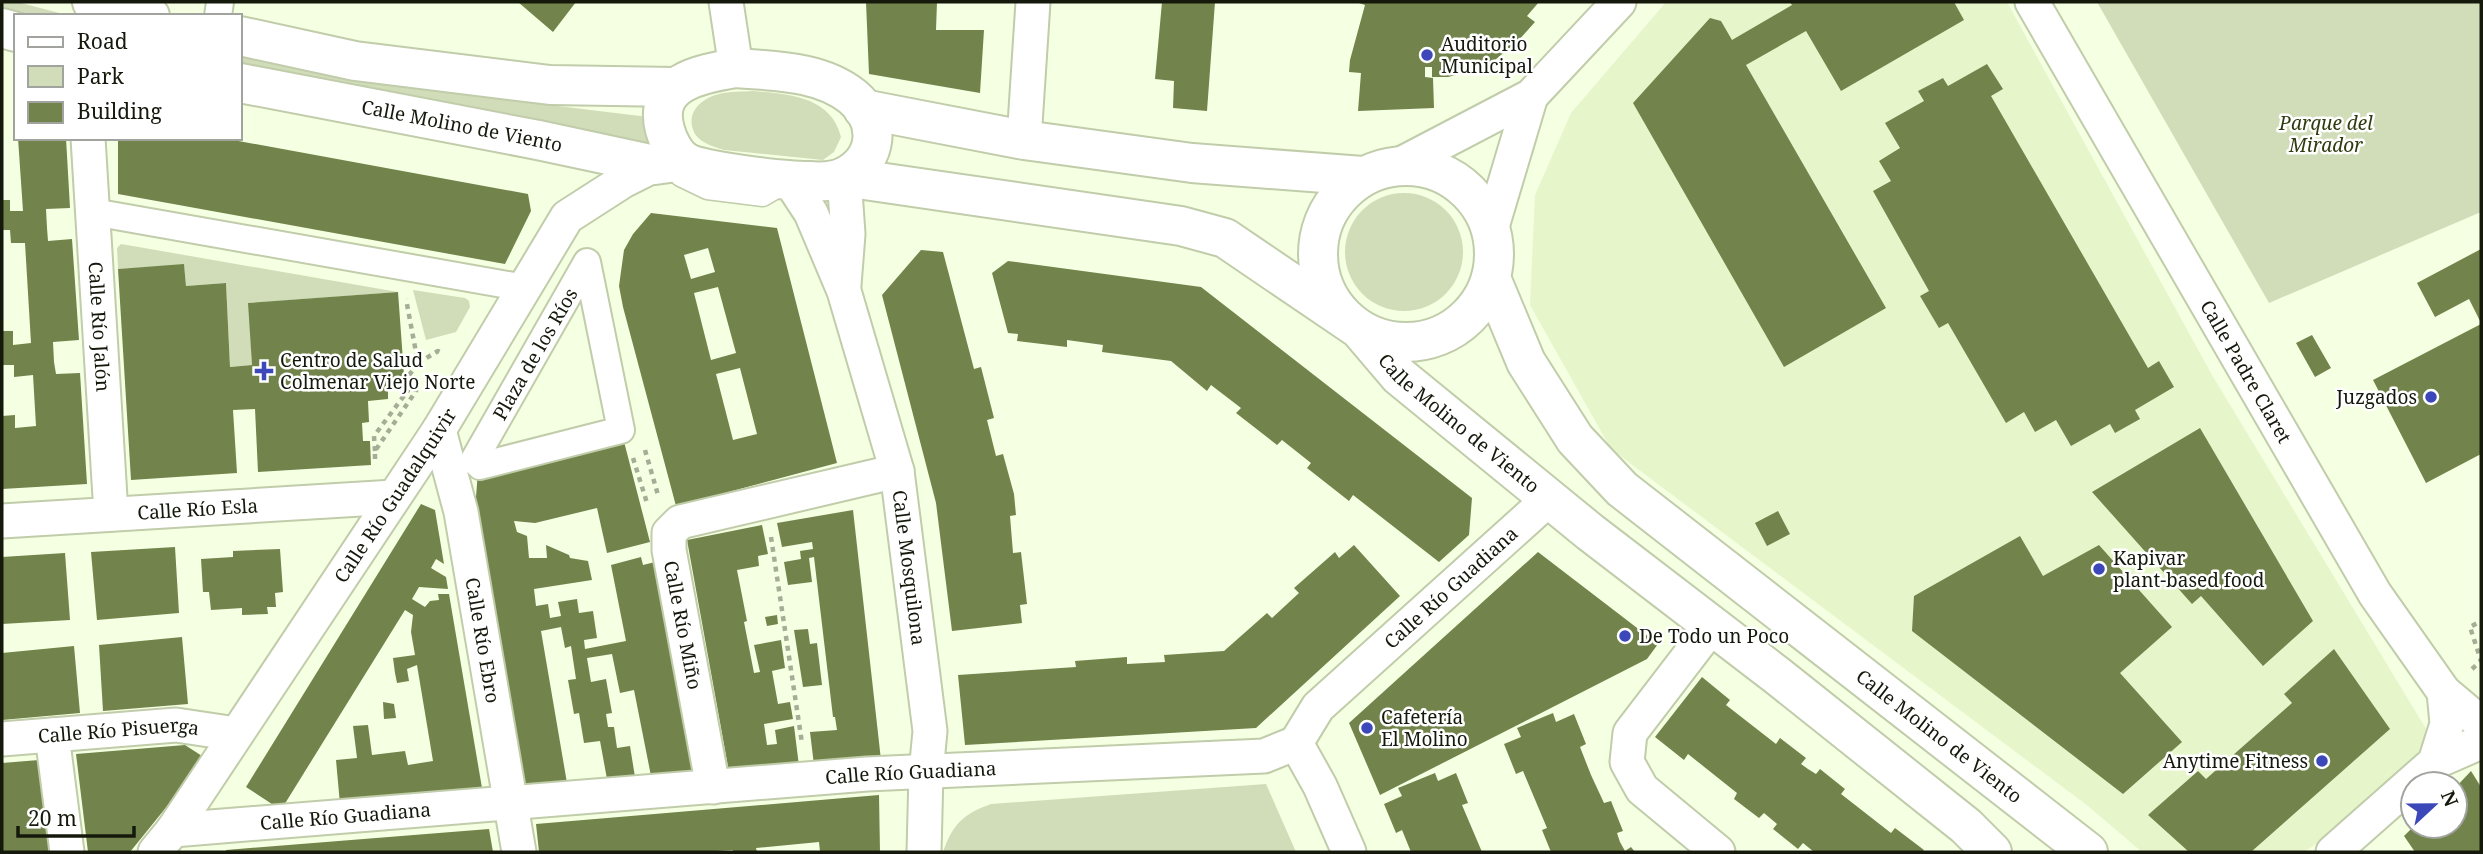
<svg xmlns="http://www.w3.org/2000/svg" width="2483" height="854" viewBox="0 0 2483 854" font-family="'Noto Serif',serif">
<rect width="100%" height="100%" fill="#f5ffe2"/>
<path fill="#e7f5cb" d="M1666,2H2007L2212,375L2434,742L2322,840L2304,852H2142L2088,806L1611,449L1530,305L1535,195L1571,113Z"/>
<path fill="#d1ddb9" d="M2,2H17L71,16H28L2,9Z
M2097,2H2481V212L2269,303Z
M240,49L558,106L648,117L645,127L648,143L240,69Z
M753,91C788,94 831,96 841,137L834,152L823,160L724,150C714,147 701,143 695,134C684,114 701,98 719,94C730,91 742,92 753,91Z
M1345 252a59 59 0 1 1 118 0a59 59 0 1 1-118 0Z
M121,244L398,292L249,303L252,365L230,367L226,283L186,286L184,265L118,269L117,248Z
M413,290L465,298L469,301L470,307L456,332L426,340Z
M1266,784L1296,852H943C953,824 963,814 991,804Z"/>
<path fill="#72844b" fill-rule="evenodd" d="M518,2H576L553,32Z
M866,2H937L936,30H984L980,93L869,74Z
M1162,2H1215L1207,111L1173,108L1174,81L1155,79Z
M1356,2H1539L1527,16L1535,22L1518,41L1495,60L1472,71L1448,77H1432V67H1425V77L1433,78L1434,108L1358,111L1361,73L1349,72L1350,60L1365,5Z
M1790,2H1954L1964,20L1841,91L1806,31L1746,65L1886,308L1784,367L1633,103L1710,18L1721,21L1732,40L1792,5Z
M1987,64L2003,89L1991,96L2148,368L2159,361L2174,387L2135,410L2140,419L2115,433L2110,424L2071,446L2056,420L2035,432L2024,412L2006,423L1948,323L1939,328L1920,296L1929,291L1873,191L1891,181L1879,161L1900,148L1885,123L1924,101L1918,91L1943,78L1948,86Z
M18,138H66L70,208L46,209L47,228L48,241L72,239L79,340L53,342L54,362L56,374L80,373L87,484L2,489V416L15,415V428L36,426L33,375L14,377V365H2V331H13V345L31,343L25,243H11L10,230H2V200H10V211H23Z
M118,138H222L528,194L531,211L505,264L118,194Z
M651,213L777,228L837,463L676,506L623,307L619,286L624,250L633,234ZM708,248L715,272L691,279L684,255ZM718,287L736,353L711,360L694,293ZM740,368L757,434L733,440L716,374Z
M2481,249V323L2469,299L2435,317L2417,283Z
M921,250L943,252L974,369L981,367L994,418L987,420L996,456L1003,454L1014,494L1016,515L1010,516L1013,553L1021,552L1027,604L1020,605L1022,623L952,631L936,503L882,295Z
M1008,261L1201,287L1472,498L1469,535L1439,562L1353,495L1349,501L1307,468L1311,463L1282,440L1277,445L1236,413L1241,408L1211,385L1207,391L1171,361L1102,352L1103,345L1067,340V347L1017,341L1018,334L1008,333L992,273Z
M184,264L186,286L226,283L230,367L252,365L248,303L398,292L405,388L388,389V399L368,401L369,422L362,423L363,441H370L371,465L258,472L255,409L233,410L237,473L131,480L118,269Z
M2481,324V454L2426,483L2373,380Z
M2312,335L2331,368L2315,377L2296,343Z
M2200,428L2313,621L2263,666L2201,596L2192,604L2092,492Z
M621,430L650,542L607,553L597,508L535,523L514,521L517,532L527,536L529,558H547L546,545L569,555L570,558L588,561L592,580L534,589L536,606L548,604L550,618L561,616L558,602L577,599L579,613L593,611L597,638L584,640L585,649L626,641L611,565L641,557L643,565L655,562L694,773L651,776L634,690L620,693L612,654L587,658L591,682L606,679L612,713L606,714L608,727H614L617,748L630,746L635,777L607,779L600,741L584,743L579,713L574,714L568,680L576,679L571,646L565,648L561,627L541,631L567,783L523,786L475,510L478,471Z
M421,504L435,510L444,564L436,559L431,568L446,577L448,589L419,587L412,599L425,607L430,601L439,600L438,594H449L482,788L340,804L336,760L357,758L353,726L368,725L372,755L405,751L408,765L433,761L417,665L407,669L409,681L397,683L395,673L393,658L415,655L411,632L413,615L405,610L281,810L246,787Z
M853,510L881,760L814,765L810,732L837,730L835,717H833L814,557L809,558L812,582L788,585L784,562L801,559L800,551L813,549L812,542L782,547L777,523Z
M1778,511L1790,534L1767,546L1755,523Z
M762,525L768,554L758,556L759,566L737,570L747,621L744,622L754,673L760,672L754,645L781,640L785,668L772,671L778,704L790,702L793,719L764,724L767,745L777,744L775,730L794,726L799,766L729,772L687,540Z
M2020,536L2043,576L2099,545L2172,627L2120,673L2182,742L2123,794L1912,631L1914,596Z
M1354,545L1400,596L1256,728L965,745L958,675L1076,667L1075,661L1127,657V664L1165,662L1164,655L1224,651L1267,613L1272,618L1299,593L1294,588L1335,552L1339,558Z
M175,547L179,613L97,620L91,552Z
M280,549L283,592L275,593L276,607H267L268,614L242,615V608L211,610L209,592H203L201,559L233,557V551Z
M1538,552L1658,644L1647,659L1380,795L1349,723Z
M65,553L70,620L2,624V557Z
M777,615L778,624L767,626L765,617Z
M808,629L810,644L817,643L822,685L803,687L794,630Z
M182,637L188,704L103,711L99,645Z
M74,646L80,713L2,720V653Z
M2334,649L2390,729L2251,852H2189L2148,815L2198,771L2206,779L2292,703L2284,694Z
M1702,677L1730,700L1726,705L1776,744L1780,738L1806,758L1801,764L1808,769L1816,774L1820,769L1845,789L1841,794L1891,833L1895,828L1924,850L1922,852H1814L1803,843L1798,849L1773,829L1777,824L1764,813L1759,818L1734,799L1737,793L1688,754L1684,760L1655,737Z
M383,702L394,704L396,718L384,719Z
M1553,713L1556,722L1574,714L1586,744L1580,747L1591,775L1604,803L1611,801L1623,831L1617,833L1620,842L1625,851L1631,847L1635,852H1551L1542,830L1547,828L1523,771L1516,774L1504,744L1521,737L1517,728Z
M185,745L202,756L185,784L130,852H88L76,754Z
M39,760L47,829H50L49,852H2V763Z
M2471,771L2481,787V852H2415L2404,836L2414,826H2455V788Z
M1435,773L1438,781L1456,773L1468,803L1462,805L1482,852H1411L1402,830L1396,833L1384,804L1402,796L1398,788Z
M879,795L880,852H820L819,842L756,848L757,852H733V850L701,852H539L536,824Z
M489,829L493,852H226V850Z"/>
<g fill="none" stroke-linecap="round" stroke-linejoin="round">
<defs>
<path id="service" d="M680,177L707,190L763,197L782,186"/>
<path id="pedestrian" d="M218,16L220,2
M93,212L525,288
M587,262L621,430L480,466L474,460Z"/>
<g id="minor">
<path d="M726,2L736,68"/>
<path id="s1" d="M2032,2L2375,594L2444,692L2481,723"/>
<path id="s2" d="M88,138L111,514"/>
<path d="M1024,140L1033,2"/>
<path d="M1399,165L1531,96L1619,2"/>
<path id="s3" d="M790,181L811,213L844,291L897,471L930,731L926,773L924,852"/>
<path d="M1491,230L1531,96"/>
<path d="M844,285L848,234L844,177"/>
<path id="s4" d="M439,430L461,512L519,852"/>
<path id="s5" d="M2,521L394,497"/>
<path d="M1712,626L1630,733L1627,762L1642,789L1718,852"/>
<path d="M52,735L67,852"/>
<path id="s6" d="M2,739L176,725L236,734"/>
<path d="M1296,743L1320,786L1349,852"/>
<path d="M2435,762L2481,742"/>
<path d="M713,787L669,550V533L680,522L897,471"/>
<path id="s7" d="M173,830L867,774L1264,756L1296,743L1318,707L1549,499"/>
<path id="s8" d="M155,852L173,830L439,430L567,217L623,181L655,165"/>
<path d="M2333,852L2435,762L2447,724L2444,692"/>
</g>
<g id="secondary">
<path d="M92,2L150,16"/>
<path d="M2,28L16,32"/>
<path d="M240,36L355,61L550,85L675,87"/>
<path d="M736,68C775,71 821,71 853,97C881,121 879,158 846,176C836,181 821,182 809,181C788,181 699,172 684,161C675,155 668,141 665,130C652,82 701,74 736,68Z"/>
<path id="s9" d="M240,83L538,140L655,165L684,161"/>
<path d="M863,109L1024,140L1192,163L1363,176"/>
<circle cx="1406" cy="254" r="88"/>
<path id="s10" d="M844,177L1181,226L1225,238L1359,329L1399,376L1590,532L1779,677L1966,826L1992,852"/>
<path id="s11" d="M1491,278L1526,362L1575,439L1622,489L2088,852"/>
</g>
</defs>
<use href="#service" stroke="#c0ccaa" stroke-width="21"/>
<use href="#pedestrian" stroke="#c0ccaa" stroke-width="30"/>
<use href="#minor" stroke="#c0ccaa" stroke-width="37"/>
<use href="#secondary" stroke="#c0ccaa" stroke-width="42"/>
<path stroke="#a5ad96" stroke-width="4.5" stroke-dasharray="5 5" stroke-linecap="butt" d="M418,363L438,351L443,353
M645,450L658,495
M375,451L374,436L412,385
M633,458L647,503
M375,459V451L416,391L407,378L418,363L406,299
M771,537L802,743
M2472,669L2481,661L2470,627L2481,621"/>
<use href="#service" stroke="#fff" stroke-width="18"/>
<use href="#pedestrian" stroke="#fff" stroke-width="26"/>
<use href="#minor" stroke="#fff" stroke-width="33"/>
<use href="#secondary" stroke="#fff" stroke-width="38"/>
</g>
<g fill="#3c47ba" stroke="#fff" stroke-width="2.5">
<circle cx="1427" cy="55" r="7"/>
<path d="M260.5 360.5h7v7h7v7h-7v7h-7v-7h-7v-7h7z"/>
<circle cx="2431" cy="397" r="7"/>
<circle cx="2099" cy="569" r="7"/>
<circle cx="1625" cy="636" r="7"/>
<circle cx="1367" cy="728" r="7"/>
<circle cx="2322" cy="761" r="7"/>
</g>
<g text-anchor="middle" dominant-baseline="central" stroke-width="5" stroke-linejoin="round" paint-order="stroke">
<g font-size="19" fill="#15190c" stroke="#fff" text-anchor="start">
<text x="1441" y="44">Auditorio<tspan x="1441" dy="22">Municipal</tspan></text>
<text x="280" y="360">Centro de Salud<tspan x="280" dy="22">Colmenar Viejo Norte</tspan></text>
<text x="2417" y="397" text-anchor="end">Juzgados</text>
<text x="2113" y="558">Kapivar<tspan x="2113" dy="22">plant-based food</tspan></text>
<text x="1639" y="636">De Todo un Poco</text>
<text x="1381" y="717">Cafetería<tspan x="1381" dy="22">El Molino</tspan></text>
<text x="2308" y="761" text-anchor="end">Anytime Fitness</text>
</g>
<g font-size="19" font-style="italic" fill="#2f3b0e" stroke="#fff">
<text x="2326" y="123">Parque del<tspan x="2326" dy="22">Mirador</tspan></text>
</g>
<g font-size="19" fill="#15190c" stroke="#fff">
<text stroke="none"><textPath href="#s9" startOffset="226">Calle Molino de Viento</textPath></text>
<text stroke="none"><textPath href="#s2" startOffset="189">Calle Río Jalón</textPath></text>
<text transform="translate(535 354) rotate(-60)">Plaza de los Ríos</text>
<text stroke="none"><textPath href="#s1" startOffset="427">Calle Padre Claret</textPath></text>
<text stroke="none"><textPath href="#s10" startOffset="686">Calle Molino de Viento</textPath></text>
<text stroke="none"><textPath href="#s8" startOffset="430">Calle Río Guadalquivir</textPath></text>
<text stroke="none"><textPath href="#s5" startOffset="196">Calle Río Esla</textPath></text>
<text stroke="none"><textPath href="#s3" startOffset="408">Calle Mosquilona</textPath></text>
<text stroke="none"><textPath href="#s7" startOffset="1349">Calle Río Guadiana</textPath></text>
<text transform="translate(683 625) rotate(79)">Calle Río Miño</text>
<text stroke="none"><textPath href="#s4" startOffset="215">Calle Río Ebro</textPath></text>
<text stroke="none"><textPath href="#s6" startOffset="117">Calle Río Pisuerga</textPath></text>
<text stroke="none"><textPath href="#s11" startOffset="653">Calle Molino de Viento</textPath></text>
<text stroke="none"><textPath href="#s7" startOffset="740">Calle Río Guadiana</textPath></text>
<text stroke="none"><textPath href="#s7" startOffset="173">Calle Río Guadiana</textPath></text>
</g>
</g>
<rect width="2483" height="854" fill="none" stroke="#15190c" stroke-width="7"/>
<rect x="14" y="14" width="228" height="126" fill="#ffffff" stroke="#a1a39e" stroke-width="2"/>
<rect x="28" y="37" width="35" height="10" fill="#ffffff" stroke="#a1a39e" stroke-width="2"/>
<text x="77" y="49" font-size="21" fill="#15190c">Road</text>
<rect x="28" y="66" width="35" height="21" fill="#d1ddb9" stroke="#a1a39e" stroke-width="2"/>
<text x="77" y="84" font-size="21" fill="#15190c">Park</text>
<rect x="28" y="102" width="35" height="21" fill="#72844b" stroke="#a1a39e" stroke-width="2"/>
<text x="77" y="119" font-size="21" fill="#15190c">Building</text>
<g transform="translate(2434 805) rotate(68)"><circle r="33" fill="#ffffff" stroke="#a1a39e" stroke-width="2"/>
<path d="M0-5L12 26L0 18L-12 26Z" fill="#3c47ba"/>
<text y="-10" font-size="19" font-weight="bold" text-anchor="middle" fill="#15190c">N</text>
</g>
<path d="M18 826v10h116v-10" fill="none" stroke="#15190c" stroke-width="3.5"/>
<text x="28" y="826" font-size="21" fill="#15190c" stroke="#ffffff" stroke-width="5" paint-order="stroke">20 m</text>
</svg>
